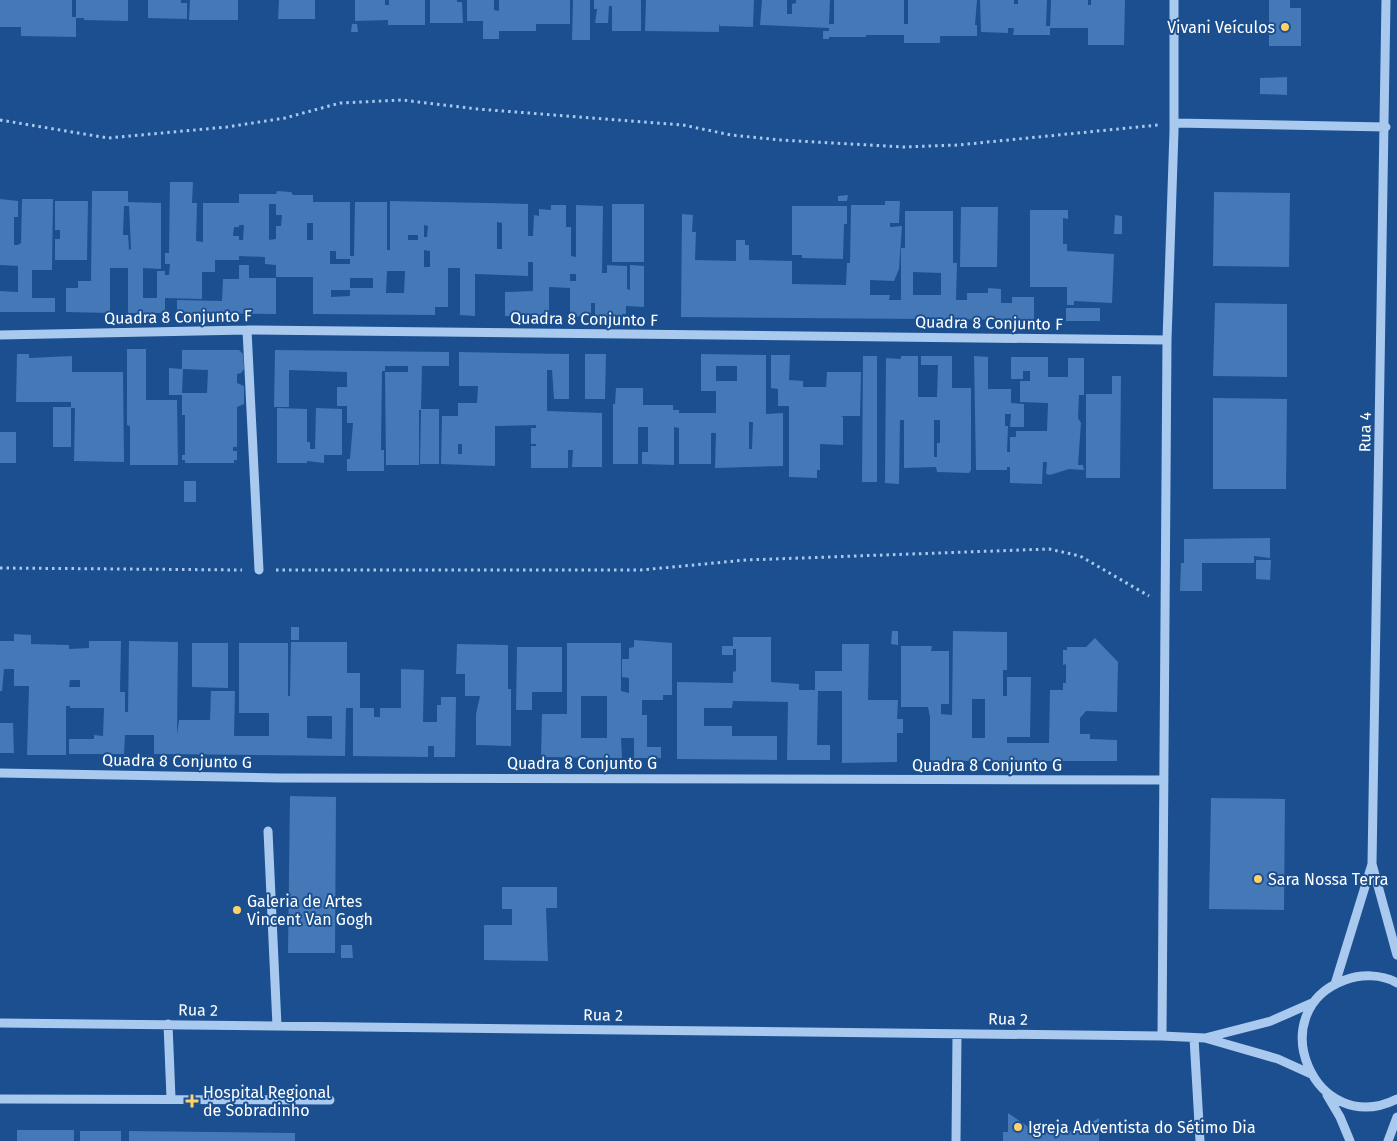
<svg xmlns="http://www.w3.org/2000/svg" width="1397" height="1141" viewBox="0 0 1397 1141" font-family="'Fira Sans',sans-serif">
<rect width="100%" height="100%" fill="#1b4f8f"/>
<path fill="#4478b7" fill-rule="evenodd" d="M0,0H72V17H76V37L21,36V27H0Z
M76,0H128V21L84,20V18H76Z
M148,0H181V3H187V19L148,18Z
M190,0H238V20H189Z
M279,0H315V19H278Z
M355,0H385V5H389V0H425V25H388V20L355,21Z
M430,0H457V2H462L463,23H430Z
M467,0H494V10L499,11V0H570V24H536V31H499V39H483V21H467Z
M573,0H590V40H572Z
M594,0H641V31H612V6H609L608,23H595L597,9H594Z
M646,0H754L753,27L720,26L719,24V32L645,31Z
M762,0H787V14H792V4L796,3V0H830L829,24H834V0H904V24H908V0H977L975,25H977V36H940V43H904V35H866V37H829V39H823V31H829V28L760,25Z
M980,0H1014V4H1018V0H1047L1046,26H1050V35H1013L1014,28H1008V33L981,32Z
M1051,0H1088V5H1091V0H1125L1124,45H1088V28H1050Z
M1269,0H1290V8H1301V46H1269Z
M352,24H357L358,32H351Z
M1287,77V95L1260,94V78Z
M170,182H193L192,203H197L196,241L203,242V203H239V194H276L277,191L291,192L293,195H313V202H350V256H354L355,202H387V250H390V201L528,204V236H533L534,215L539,216V209L551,210V205H566V227H571V256L576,257V205L603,206L602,273H607V265L627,266V289L630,290V265L644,266V307L626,306V314H622V317H595V303H591V317L570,316V288L549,287V316H505V292L533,291V262H528V276L475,274V316L460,315V268H448V307H435V315L313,314V277H276V265L265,264V257L239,256V260H215V272H202V299L165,298V313H128V268H110V313L66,312V288H78V281H91L92,191H128V202L161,203V269L143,268V298H157V271H165V275H169L170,264H165V253H169ZM269,204H276V215H282L281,226H276V239L269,240ZM124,206H129L131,249L129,250L128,235H123ZM497,222L502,223V249H497ZM307,223H313V240H307ZM239,225H244L243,240H239V236H233L234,227H239ZM424,225L428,226L427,237H424ZM408,235H418V240H408ZM424,250L430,251V267H424ZM330,251H336V259H350V264H330ZM387,271H405L404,293H386ZM570,274H576V281H570ZM350,278H373V288H350ZM331,290H350V296L331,297Z
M1214,192L1290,193L1289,267L1213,266Z
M848,195L847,201H838V196Z
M0,199L18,201V217H14V245H18L21,243L22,199H53L52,270H32V298H55V312H0V291L18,292V266L0,265Z
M55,201H88L87,260H55V239H60V230H55Z
M885,201H900L899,223H890V227L902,226L899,269L894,281L870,280V295H890L889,300H901V248H905V211H953V263H957L956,300H967V293H988V288L1001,289V303H1012V297H1034V320L681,317L682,214L693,215L692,232H696L695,260L736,261V240H745V245H749V260L792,261V284L846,285L847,263H850L851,205H885ZM913,272L941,273V295H913Z
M612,204H644V262H612Z
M792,206H847V224H844L843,259L802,258V255H792Z
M961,207H998L997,267H960Z
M1030,210H1068V219L1063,218V244H1067V251L1114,254L1112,303L1074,301V305H1067V287H1030Z
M1115,215L1122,216V234H1114Z
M239,265H249V278H276V314L177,313V300L222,301L223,279H239Z
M1215,303L1287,304V377L1213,376Z
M1066,308H1100V321H1066Z
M127,349H146V400H177L178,465H130V426L127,425Z
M182,350H239L243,354L244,369L241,373L237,374V383L244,386V404L237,407V447H233V451H237V460H234V463H185V460H182V455H185V415H182V395H169V368L182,369ZM183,369L208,370L207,393H182Z
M275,350L449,352V366H422L421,409H439V464H420L421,410H419V465H386L385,372H408V366H385V371H382L381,450H384V471H347V459H350L353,423H347V406H337V387H347V372L289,370V407H274Z
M459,352L569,354V399H554L552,370H547V411L602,413V467H572L573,450H568V468H531V446H536V444H531V428H536V425L495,426V466L441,464L442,416H458V403H477L478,386H459ZM458,444H462V454H458Z
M17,354H29V358L72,356V372H123L124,462L74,461L75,408H71V447H53V407H71V402H16Z
M585,354H606L605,399H585Z
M701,354L766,355V414L783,413V466L715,468L716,433H711V464H679V428L674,427V465L642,464V452H648V427H638V464H613V404H615L616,388H643V405H673V410H679V413H716V391H701ZM716,366H737V381H716ZM749,422H753L752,449H749Z
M771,355H790L789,380L803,381V387H826L827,372H861L860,416H841L843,417V445L820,444V470H817V478L789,477V406H778V389L771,388Z
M863,356H877V482H862Z
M901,356H918V397H937L938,365H921V356H952V388H971V470L969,473L937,472L936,467L904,468V420H900L899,484L885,483L886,358L901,359ZM934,420H940V443H937V457H934Z
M974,356L988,357V389H1011V403L1024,404V427H1010L1011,414H1005V426H1008L1007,452H1010V437H1016V431H1047L1048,403L1020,402V381H1030V371H1023V379H1011V357H1048V377H1068V358H1084V395H1079L1078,418L1081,423L1078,465H1083L1084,470L1069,469L1050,475L1046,474L1047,462H1043L1042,484L1010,483V467H1007V470H976Z
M1112,376H1121L1120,478H1086V394H1112Z
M1213,398L1287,399L1286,489H1213Z
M277,408L307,409V442H310V449H315L316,408L342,409V455H324V463L307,461V463H277Z
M0,432H16V463H0Z
M184,481H196V502H184Z
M1270,538V558L1254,556V563H1202V591H1180L1181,563H1184V539Z
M1256,560H1271L1270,580L1256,579Z
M291,627H299V640H291Z
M892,631H898V645L891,644Z
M953,631L1007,632V670H1003V696H1007V677H1031L1030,737H1007V743H1049L1050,690H1063V683H1066V664L1063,665V650H1067V647H1086L1095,638L1118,662L1117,712L1086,711L1080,718V734H1090V739L1117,740V761H930V717L928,707H901V646H932L931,651H949V704H941V714L952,715ZM972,699H985V738H972Z
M14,634L31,635V644L69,645V649L89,648V641H121L120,692H125V712H128L129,641L178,642L177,735L179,720H210L211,691H235L234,736H269V713H239V643H288V696H290L291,642H347V673H360V708H374V717H380V708H401V669L424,670L423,722H437V705H441V697H456L455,757H434V746H428V757L353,756V708H346L345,756L154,754V735H125L124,754H69V739H94V735L103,736L104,708H70V706H66V755H27L29,686H14V669H4L2,691H0V641H14ZM70,680H80V687H69ZM307,716H332V739L307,738Z
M733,637H771V682L799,684V690H815V671H842V644H869L868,700H898L897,719H903V733H897V762L842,763V691H818L817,745H830V760H787L788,702L733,701L732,708H704V726H732V736H777V760L677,759V682L733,683V672L736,671V649H733V655H722V646H733Z
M634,640L672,643V695H663V700H642V715H647V747H661V758H634V738H621L622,758L541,757L542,714H567V643H621V691L629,693V678L622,677V659H629V648L634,647ZM581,696H607V738H581Z
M192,643H228V688L192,687Z
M457,644L508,645V689H511V746L476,745V714L480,696H465V674H456Z
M517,647H562V692H532V710H516Z
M0,723H13L14,753H0Z
M290,796L336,797L335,953H288Z
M1211,798L1285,799L1284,910L1209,909Z
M502,887H557V908H546L548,961L484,960V925H512V909H502Z
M341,945H352L353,958H341Z
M1008,1113L1030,1128L1052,1134L1078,1130L1099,1118V1141H1003V1132H1008Z
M17,1130H74V1141H17Z
M80,1131H121V1141H80Z
M129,1131L295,1133V1141H129Z"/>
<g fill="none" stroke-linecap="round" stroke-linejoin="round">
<path stroke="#a9c9ee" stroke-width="3" stroke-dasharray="2.5 4" stroke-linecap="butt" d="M0,120L108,138L227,127L285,118L340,103L402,100L477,109L683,125L731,135L780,140L904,147L958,145L1158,125
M0,568L242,570
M276,570H641L746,560L1049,549L1080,556L1149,596"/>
<path stroke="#a9c9ee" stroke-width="9" d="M1174,123L1386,127
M247,330L259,570
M0,335L247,330L1167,340
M0,773L279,778L1164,780
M268,831L277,1026
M1372,864L1397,955
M1397,983C1382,974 1361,974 1345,980C1260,1011 1315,1140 1397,1099
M1335,984L1372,864L1386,0
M0,1023L1162,1036L1205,1038L1278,1059L1311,1074
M168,1024L171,1098
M1162,1036L1167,340L1174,131V0
M1194,1038L1200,1141
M1205,1038L1271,1021L1314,1002
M1327,1095L1340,1117L1350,1141
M0,1099L330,1100
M956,1141L957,1034
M1388,1141L1397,1117"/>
</g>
<g fill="#ffd166" stroke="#1b4f8f" stroke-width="2">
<circle cx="1285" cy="27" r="5"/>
<circle cx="1258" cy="879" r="5"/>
<circle cx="237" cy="910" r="5"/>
<path d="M189.5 1093.5h5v5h5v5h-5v5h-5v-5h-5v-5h5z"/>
<circle cx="1018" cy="1127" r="5"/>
</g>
<g text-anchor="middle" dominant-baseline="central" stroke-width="4" stroke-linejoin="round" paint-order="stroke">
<g font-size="16" fill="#fff" stroke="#1b4f8f" text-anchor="start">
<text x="1275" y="27" text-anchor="end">Vivani Veículos</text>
<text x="1268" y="879">Sara Nossa Terra</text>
<text x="247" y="901">Galeria de Artes<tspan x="247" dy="18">Vincent Van Gogh</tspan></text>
<text x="203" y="1092">Hospital Regional<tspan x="203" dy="18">de Sobradinho</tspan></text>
<text x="1028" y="1127">Igreja Adventista do Sétimo Dia</text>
</g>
<g font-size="16" fill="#fff" stroke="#1b4f8f">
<text transform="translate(178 317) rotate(-1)">Quadra 8 Conjunto F</text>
<text transform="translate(584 319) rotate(1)">Quadra 8 Conjunto F</text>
<text transform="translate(989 323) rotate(1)">Quadra 8 Conjunto F</text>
<text transform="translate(1365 432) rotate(-89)">Rua 4</text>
<text transform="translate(177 761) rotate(1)">Quadra 8 Conjunto G</text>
<text x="582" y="763">Quadra 8 Conjunto G</text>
<text x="987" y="765">Quadra 8 Conjunto G</text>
<text transform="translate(198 1010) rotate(1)">Rua 2</text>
<text transform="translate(603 1015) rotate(1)">Rua 2</text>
<text transform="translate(1008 1019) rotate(1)">Rua 2</text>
</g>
</g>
</svg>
